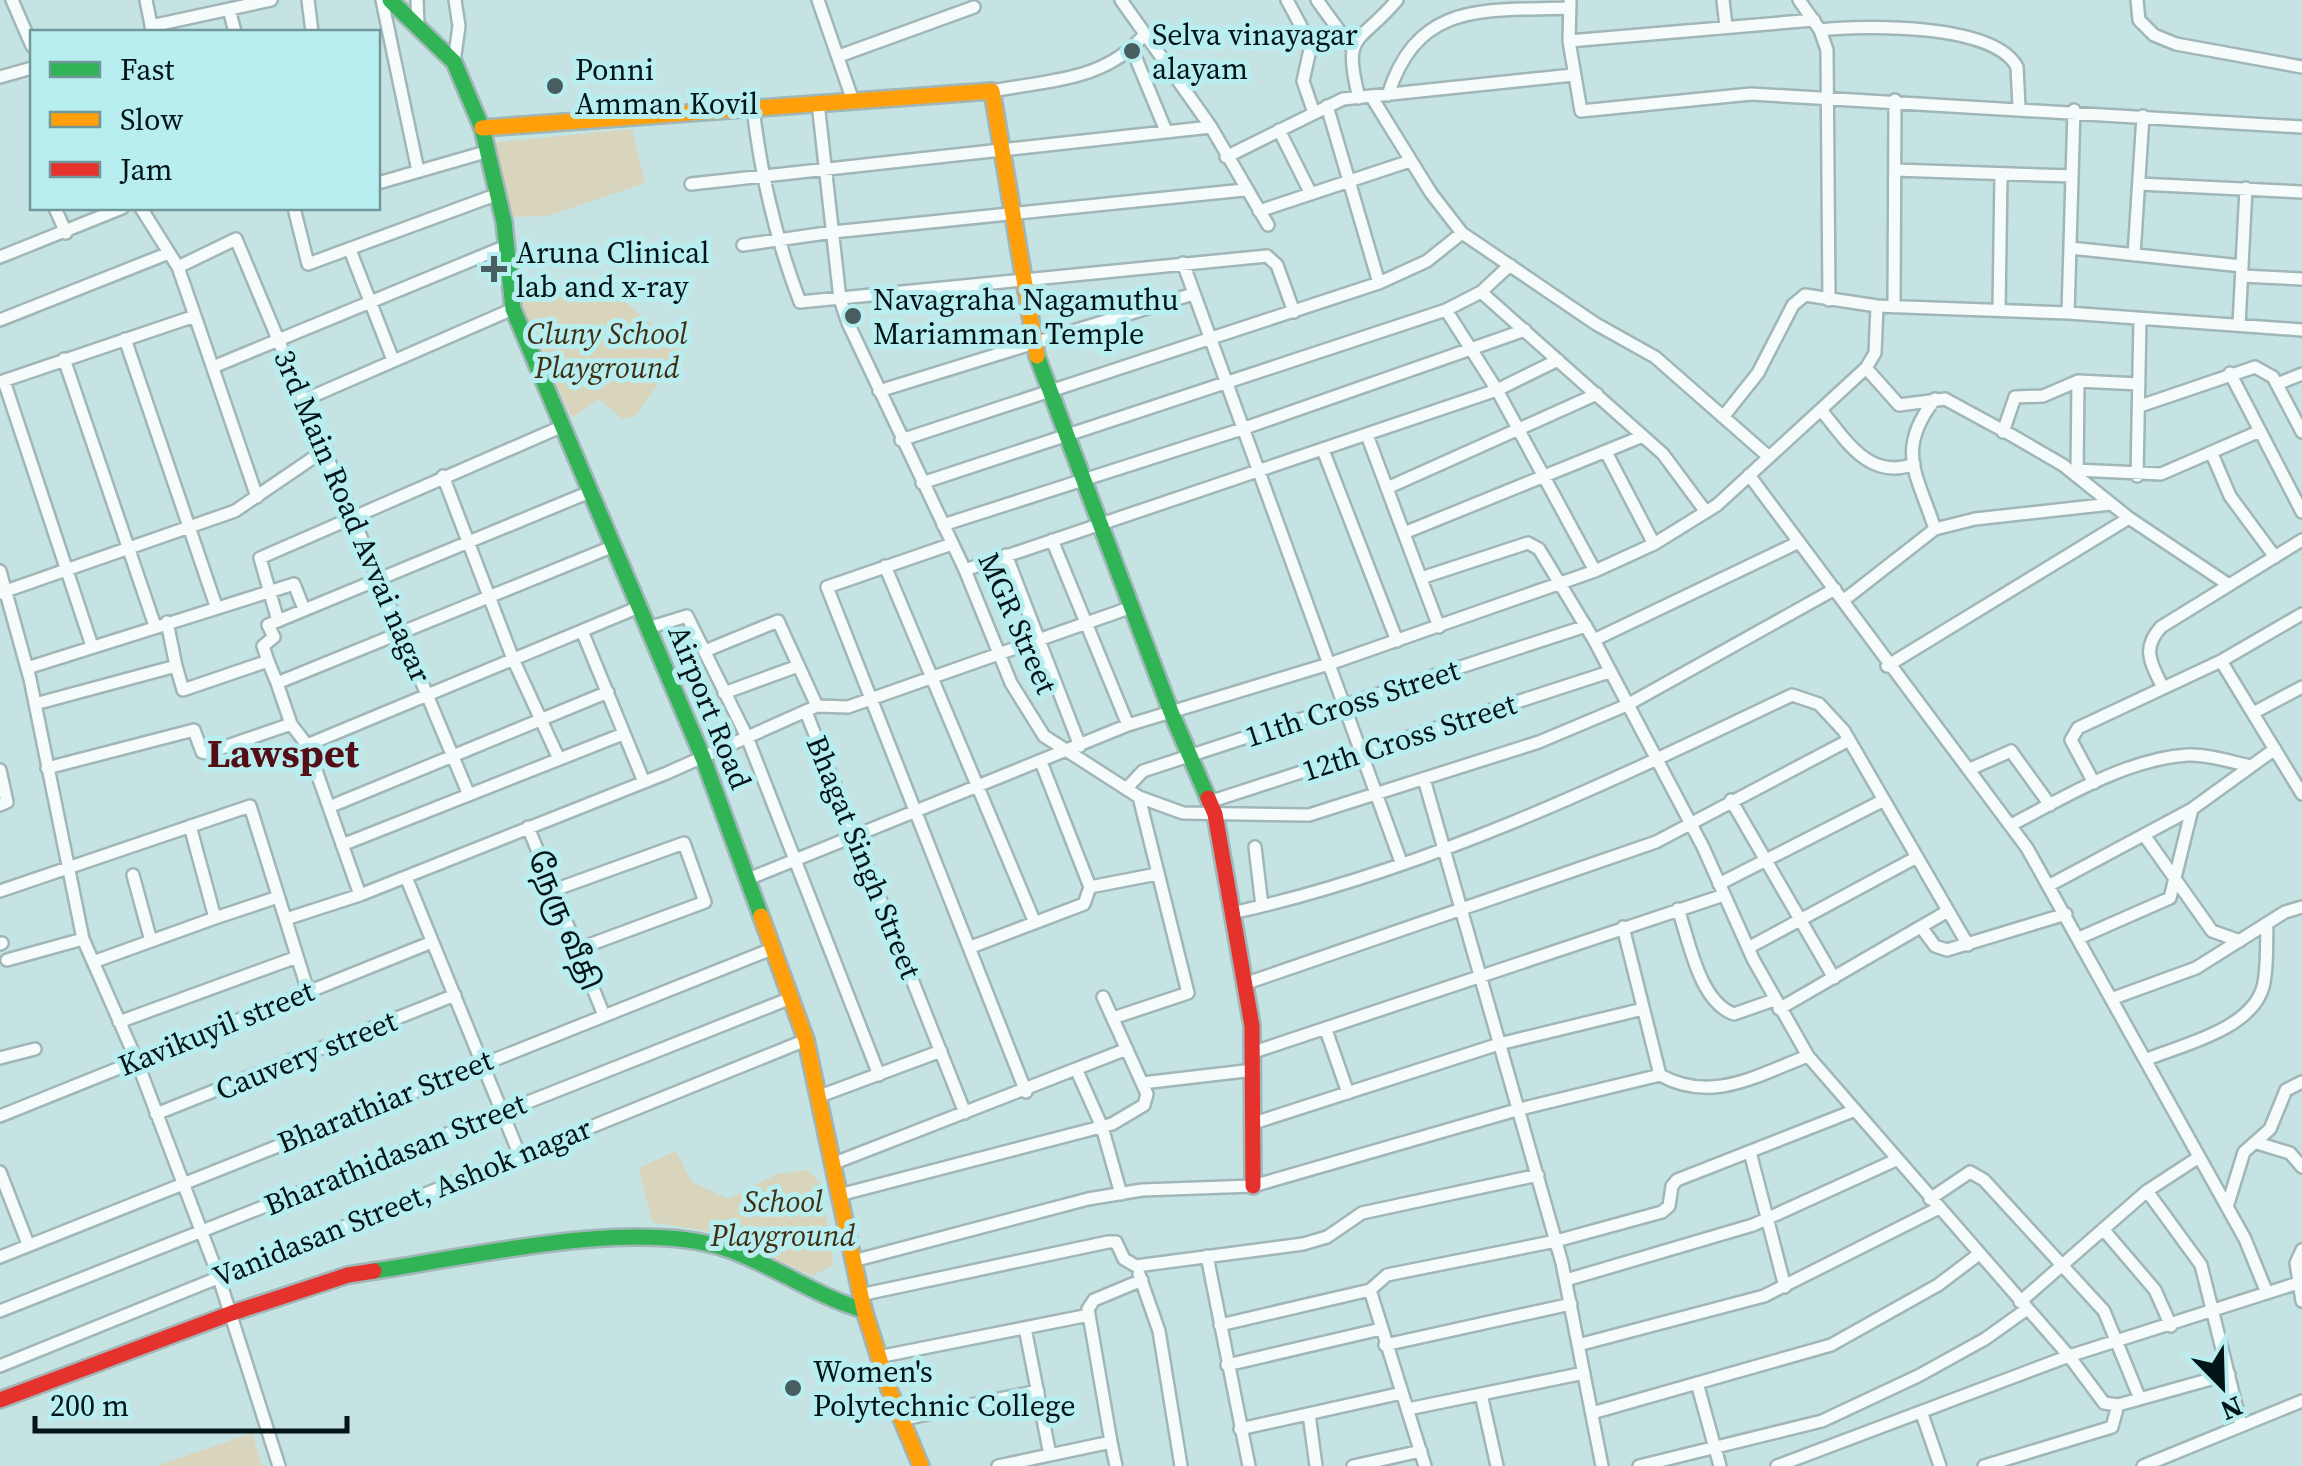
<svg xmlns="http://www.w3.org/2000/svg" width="2302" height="1466" viewBox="0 0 2302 1466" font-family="'Source Serif 4','Noto Sans Tamil',serif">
<rect width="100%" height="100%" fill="#c6e3e4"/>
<path fill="#d8d5bc" d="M632,129L645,183L547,216L508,217L489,143Z
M576,279L604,283L682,351L636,415L623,419L598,399L572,418L535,342L520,298Z
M676,1151L692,1182L729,1199L777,1174L808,1170L822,1186L833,1265L813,1276L716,1233L652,1222L639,1168Z
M252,1433L262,1466H156Z"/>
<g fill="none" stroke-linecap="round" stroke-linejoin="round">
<defs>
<path id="street" d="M12,0L32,46
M146,0L152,30
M308,0L312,32
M382,0L418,171
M417,0L418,24
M818,0L853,101
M1121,0L1211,127L1268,225
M1287,0L1311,45L1303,81L1314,113
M1317,0L1351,47
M1570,0L1569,41L1581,111L1751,94L2302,127
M1723,0L1726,26
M1799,0L1820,30L1827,50L1829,300
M2137,0L2139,20L2154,35L2176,44L2302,67
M229,9L235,32
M151,26L271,0
M1820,30C1864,25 1994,23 2017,67L2019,107
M1569,41L1814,20
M1132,49L1166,131
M839,56L974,7
M454,62L459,26L455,0
M0,77L32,68
M992,91C1049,80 1105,81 1144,35
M1388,95C1418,0 1485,11 1569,8
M1371,96L1431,193L1462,233L1596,324L1655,357L1769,457
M1359,98C1342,31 1358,46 1397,0
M818,103L840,299L848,323L965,570L1011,683L1044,736L1139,797L1183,813L1309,815L1539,742L1627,705L1835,589
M1327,106L1379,283
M753,108C761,177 775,237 800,302L1267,256L1277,265L1294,312
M1279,130L1311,194
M1226,157L1343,99L1573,75
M1895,170L2072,176
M378,183L489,151
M691,184L1211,127
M2139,184L2302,192
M55,208L66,233
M141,208L178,267L195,316
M294,208L308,264L498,194
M1259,211L1410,161
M743,245L833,232L1244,190
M2070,248L2242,266
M350,250L393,360
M2134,255L2143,116
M0,257L122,208
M1183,263L1401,862
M178,267L236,239L469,795
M2242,276L2302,279
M1481,292L1663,454L1706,512
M1894,307L1895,100
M1446,310L1497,390L1595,571
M1999,310L2001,174
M2068,313L2074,110
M0,320L169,253
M2239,325L2246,188
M125,339L216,606
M64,359L155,626
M213,367L506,246
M1866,368L1899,405L1945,399L2013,436L2063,465L2129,518L2229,585
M2230,373L2302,512
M4,381L92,646
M0,382L195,316L257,497
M2277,384L2302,374
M879,391L1193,294
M1935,399C1895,450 1917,474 1935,529
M304,400L513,309
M2140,406L2255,367L2273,377L2302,432
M1821,410C1846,440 1869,481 1914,464
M1723,417L1758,373L1793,305L1805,295L1877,306L2068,313L2302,330
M2003,432L2015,397L2043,396L2078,381L2139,384
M1367,435L1439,627
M901,440L1379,283L1427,261L1462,233
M1323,450L1397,641
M1606,452L1654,544
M2212,454L2230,496L2275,557
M2076,470L2161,474L2260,431
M1749,475L2027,848L2245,1239L2267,1293
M443,476L513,659L559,759
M2077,476L2078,381
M2137,476L2140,319
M922,483L1446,310L1481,292L1510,265
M1387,488L1597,394
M943,525L1242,429L1525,330
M1404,533L1643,436
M1052,540L1128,725
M952,544L827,587L1026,1092
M1006,555L1080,746
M885,566L1035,923
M965,570L1497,390L1558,360
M0,571L30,679L83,939L136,1059L218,1275L279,1466
M1421,578L1528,543L1539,549L1594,640L1703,847L1753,959L1808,1056L2069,1356L2104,1403L2118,1405L2229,1374
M0,593L235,511L326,449
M1844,600L1935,529L1975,519L2111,504
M278,621L260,558L563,426
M648,628L687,616L747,737L879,1075
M582,631L644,782
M1594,640L1799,542
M268,661L277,683L614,546
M2221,661L2302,794
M176,666L183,690L268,661L263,646L274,637L268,625L592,491
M1887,666L2129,518
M27,668L294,584L304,609
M277,683L291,724
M2163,688C2151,663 2141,649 2161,627L2302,540
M724,693L798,666
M35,704L176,666L167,622
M817,706L848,707L1132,607
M806,712L965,1113
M2253,713L2302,687
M307,745L639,607
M1041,762L1090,887L1157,874
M47,768L194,730L202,752L207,753L291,724L307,745L360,895
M1970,769L2011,751L2050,805
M0,770L7,802L0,805
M1424,779L1562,1263L1602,1466
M2094,783L2071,740L2078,728L2221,661L2302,614
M1126,789L1143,771L1586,626
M1731,800L1834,978
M1209,802L1609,672
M329,807L608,692
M2011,825C2065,797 2126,759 2188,755C2208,754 2231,762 2250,766
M528,827L603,1013
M2144,835L2212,931L2240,941
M342,845L623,734
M1255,847L1262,906
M133,875L151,941
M406,877L520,1156
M748,879L1128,725L1332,663L1595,571L1654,544L1717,505L1866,368L1875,353L1877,306
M1719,884L1884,800
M2050,885L2192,809L2275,749
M554,890L684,843L705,902L578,949
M0,891L250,806L308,991
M1678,909C1689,940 1699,1002 1734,1014L1774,1000
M1232,913C1428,870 1612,781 1792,695L1819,704L1844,731L1968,945
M215,918L278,897
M286,919L360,895L667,773L817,706L778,621L705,651
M1623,927L1660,1075
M1921,927L1935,946L1947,950L2066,914
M2079,938L2170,898L2192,809
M0,944L2,943
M971,947L1084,904L1090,887
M1748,948L1917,857
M7,960L83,939
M93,962L215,918L190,826
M1247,983L1656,842L1849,740
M2111,999L2196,968L2285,912L2302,907
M1779,1009L1948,911
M1113,1018L1188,993L1139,797
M119,1022L297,957
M1326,1030L1348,1093
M1254,1052L1724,895
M0,1058L35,1049
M2145,1060C2181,1045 2251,1030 2263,987C2268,968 2266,944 2267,924
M1077,1071L1102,1127L1121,1194
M1660,1075C1712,1104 1757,1075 1808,1056
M1142,1083L1254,1070
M820,1096L941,1051
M156,1114L455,995
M0,1116L432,942
M1254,1123L1499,1044L1643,1009
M2257,1143L2290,1153L2302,1167
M1750,1152L1785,1287
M832,1164L1127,1049
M0,1172L28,1244
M2147,1191L2201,1265L2241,1425
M839,1195L1112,1124L1144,1105L1147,1094L1103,997
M1930,1199L1970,1172L1984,1180L2104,1311L2140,1399
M2227,1207L2244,1152L2270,1129L2286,1090L2302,1082
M2103,1229L2155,1290L2171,1326
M2302,1250L2296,1263L2302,1301
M1207,1256L1249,1466
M0,1257L772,949
M853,1261L1088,1199L1142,1190L1253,1186L1520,1109L1660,1075
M1139,1274L1159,1331L1181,1466
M1566,1280L1753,1225L1896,1160
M1370,1290L1425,1466
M860,1295L1108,1242H1116L1124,1259L1136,1266L1303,1244L1327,1237L1362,1213L1538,1175
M2020,1302L2147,1191L2199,1157
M0,1311L791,998
M1220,1325L1370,1290L1387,1275L1556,1241L1662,1212L1669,1206L1672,1186L1677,1180L1853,1111
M1025,1328L1050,1455
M1385,1345L1571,1304
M1578,1345L1764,1296L1939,1208
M878,1357L1089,1315
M1227,1365L1381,1329
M0,1366L806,1040
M1697,1383L1720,1466
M1481,1394L1497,1466
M1408,1409L1584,1373
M1592,1413L1831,1345L1938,1285L1979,1254
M1309,1414L1316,1466
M1922,1414L1940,1466
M904,1419L1038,1391
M1240,1429L1402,1393
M1111,1442L1116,1466
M998,1466L1111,1442L1088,1309L1094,1300L1142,1280
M1353,1466L1421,1451
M1639,1466L1822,1421L1918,1376L1985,1339L2027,1309
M1777,1466L2069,1356L2298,1283
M1984,1466L2112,1427L2118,1405
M2143,1466L2302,1401"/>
<path id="fast" d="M390,0L454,62L482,128L504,222L513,309L703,758L761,916
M1037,356L1171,712L1208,798
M374,1271C470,1257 634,1218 724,1248C773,1264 814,1296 864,1310"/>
<path id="slow" d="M482,128L992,91L1037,356
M761,916L806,1040L864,1310L890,1392L921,1466"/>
<path id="jam" d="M1208,798L1215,814L1252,1026L1253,1186
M0,1400L232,1313L348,1275L374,1271"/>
</defs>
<use href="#street" stroke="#a0b6b7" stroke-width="16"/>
<use href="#fast" stroke="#a0b6b7" stroke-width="20"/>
<use href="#slow" stroke="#a0b6b7" stroke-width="20"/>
<use href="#jam" stroke="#a0b6b7" stroke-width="20"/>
<use href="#street" stroke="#f6fbfb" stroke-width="11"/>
<use href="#fast" stroke="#30b455" stroke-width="15"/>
<use href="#slow" stroke="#ff9f0a" stroke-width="15"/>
<use href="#jam" stroke="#e5322d" stroke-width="15"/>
</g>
<g fill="#475d5f" stroke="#b9eef1" stroke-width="4">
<circle cx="1132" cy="51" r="10"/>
<circle cx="555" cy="86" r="10"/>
<path d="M489 254h10v10h10v10h-10v10h-10v-10h-10v-10h10z"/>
<circle cx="853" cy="316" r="10"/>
<circle cx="793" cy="1388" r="10"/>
</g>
<g text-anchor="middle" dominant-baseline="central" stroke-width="10" stroke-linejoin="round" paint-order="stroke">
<g font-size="30" fill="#021517" stroke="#b9eef1" text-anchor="start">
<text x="1152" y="34">Selva vinayagar<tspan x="1152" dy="34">alayam</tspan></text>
<text x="575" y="69">Ponni<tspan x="575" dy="34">Amman Kovil</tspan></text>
<text x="516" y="252">Aruna Clinical<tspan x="516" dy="34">lab and x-ray</tspan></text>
<text x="873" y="299">Navagraha Nagamuthu<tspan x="873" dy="34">Mariamman Temple</tspan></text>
<text x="813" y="1371">Women's<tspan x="813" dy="34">Polytechnic College</tspan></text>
</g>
<g font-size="30" font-style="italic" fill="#3f2e11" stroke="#b9eef1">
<text x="607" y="333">Cluny School<tspan x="607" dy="34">Playground</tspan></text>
<text x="783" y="1201">School<tspan x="783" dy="34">Playground</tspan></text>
</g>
<g font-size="30" fill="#021517" stroke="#b9eef1">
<text transform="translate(353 516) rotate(67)">3rd Main Road Avvai nagar</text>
<text transform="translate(1018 623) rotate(66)">MGR Street</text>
<text transform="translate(1352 703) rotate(-18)">11th Cross Street</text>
<text transform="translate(710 707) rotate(68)">Airport Road</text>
<text transform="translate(1409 737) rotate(-18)">12th Cross Street</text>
<text transform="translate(864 857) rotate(68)">Bhagat Singh Street</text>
<text transform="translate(565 920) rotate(68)">நேரு வீதி</text>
<text transform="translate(216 1028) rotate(-22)">Kavikuyil street</text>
<text transform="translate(306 1055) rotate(-22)">Cauvery street</text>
<text transform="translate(385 1101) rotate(-22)">Bharathiar Street</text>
<text transform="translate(395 1154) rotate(-22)">Bharathidasan Street</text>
<text transform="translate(402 1202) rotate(-22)">Vanidasan Street, Ashok nagar</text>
</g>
<g font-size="40" font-weight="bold" fill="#530e16" stroke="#b9eef1">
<text x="283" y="753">Lawspet</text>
</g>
</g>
<rect x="30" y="30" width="350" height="180" fill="#b9eef1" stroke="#70979a" stroke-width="2.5"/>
<rect x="50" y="62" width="50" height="15" fill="#30b455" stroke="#70979a" stroke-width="2.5"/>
<text x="120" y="80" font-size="30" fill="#021517">Fast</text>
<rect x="50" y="112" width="50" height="15" fill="#ff9f0a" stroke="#70979a" stroke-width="2.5"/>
<text x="120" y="130" font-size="30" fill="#021517">Slow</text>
<rect x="50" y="162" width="50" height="15" fill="#e5322d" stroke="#70979a" stroke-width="2.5"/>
<text x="120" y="180" font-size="30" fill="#021517">Jam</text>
<g transform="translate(2222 1386) rotate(157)" stroke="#b9eef1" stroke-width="8" paint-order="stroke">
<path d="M0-8L18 38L0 25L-18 38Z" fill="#021517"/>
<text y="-15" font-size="28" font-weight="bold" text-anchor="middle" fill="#021517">N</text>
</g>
<path d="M35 1416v15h312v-15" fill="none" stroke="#021517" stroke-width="5"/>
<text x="50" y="1416" font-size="30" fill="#021517" stroke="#b9eef1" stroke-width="8" paint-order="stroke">200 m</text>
</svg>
